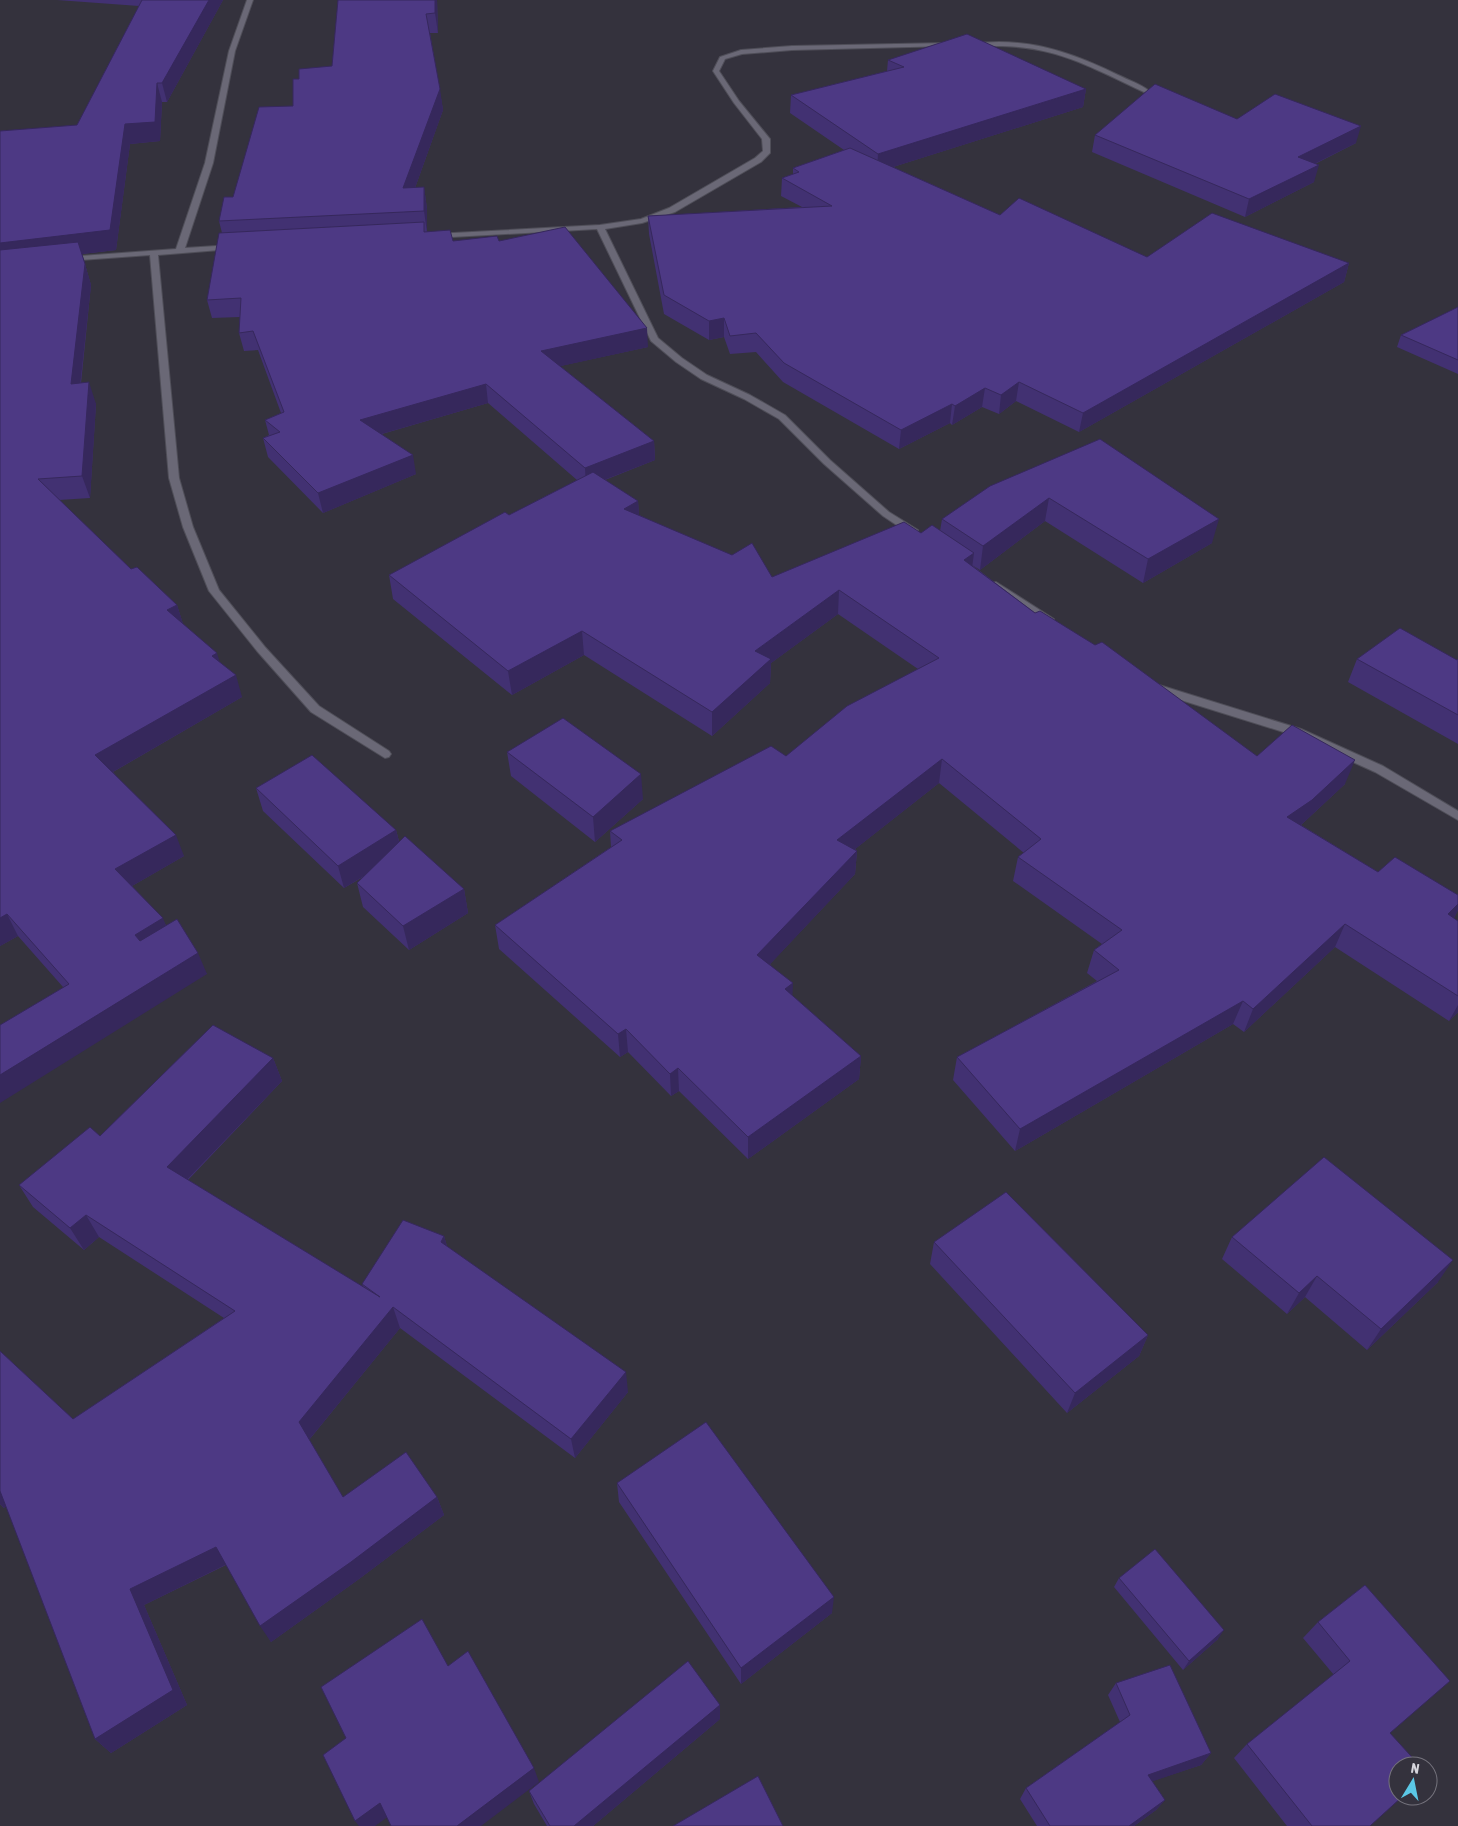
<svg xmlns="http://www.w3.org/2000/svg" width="1458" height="1826" viewBox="0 0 1458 1826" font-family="'Asap Condensed',sans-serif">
<rect width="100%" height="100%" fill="#34323d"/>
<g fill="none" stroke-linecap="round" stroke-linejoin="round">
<defs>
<path id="minor" d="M247,0H253L235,51L213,163L185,248L232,245L236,247L232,249L158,255L179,478L193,527L219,590L265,647L319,706L389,751L391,754L389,757L385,758L311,712L257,651L209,591L183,527L169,478L150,255L67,261L63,259L67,257L176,249L205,163L229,51Z
M999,42C1042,42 1080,56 1118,75C1128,80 1141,84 1149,91L1144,92C1080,62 1046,41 972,47L969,45L972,43Z
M947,43L950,45L949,46L792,50L742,54L725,59L719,71L739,101L770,139V153L761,162L675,212L642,223L605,229L658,338L682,358L707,375L750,395L785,415L830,460L889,512L918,530V534H910L883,516L824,464L779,419L744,399L701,379L676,362L651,341L597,229L434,238L430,236L434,234L600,225L641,219L669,208L755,158L763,151L762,139L734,103L713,71L720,57L741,50L792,46Z
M996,582L1054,619V623H1046L992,587V583Z
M1156,684L1301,729L1383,766L1458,811V820L1375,772L1293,735L1152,691L1151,688L1152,685Z"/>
</defs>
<use href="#minor" stroke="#4f4e58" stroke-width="2"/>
<use href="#minor" fill="#6a6876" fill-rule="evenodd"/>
</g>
<path fill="#423172" d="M57,0H223L167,102H162L160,141L130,144L116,250L82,254L91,285L81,383L96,404L90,498L59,500L131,569L177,605L183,624L220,663L242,697L113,772L184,856L132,886L166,925L207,974L63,987L18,936L0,946V131L77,125L139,6Z
M338,0H437L438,33H430L443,110L415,188L424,187L427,209V232L453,241H499L648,347L560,366L654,441L655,460L605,480L638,501L639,515L772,577L921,533L940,531L942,519L1100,439L1212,543L1143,583L1045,521L980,570L972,565L1035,613L1257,756L1345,784L1301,825L1378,872L1458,895V910L1454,918L1458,921V1012L1449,1021L1335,947L1244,1032L1233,1024L1015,1151L953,1080L957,1057L1097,981L1087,973L1094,950L1102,944L1013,881L1018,857L1024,853L939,783L855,849L857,851L855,874L770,964L792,995L861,1056L859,1079L748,1159L679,1091L671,1096L628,1052L620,1057L499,949L495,925L611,847L610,831L786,756L918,669L838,614L771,663L770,683L712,736L584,655L512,695L393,599L389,575L509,515L577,480L488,403L382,434L416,474L323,513L268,457L263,438L269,435L265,420L281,413L258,350L244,351L239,333L240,317L212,318L207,300L222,233L219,221L233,197L293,106L299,79L332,66Z
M888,60L1086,89L1083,107L893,167L1000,215L1147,257L1349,263L1344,282L1079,432L1016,401L999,414L982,407L952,425L950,423L899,449L783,382L756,352L730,354L724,337L709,340L664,314L649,234L648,216L802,207L781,196L782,178L793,174V168L844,150L790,113L791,95L887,71Z
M1237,119L1356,143L1315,164L1314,182L1245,217L1092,152L1095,135Z
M1458,307V374L1397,347L1401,335Z
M1357,659L1457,660L1458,659V744L1348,682Z
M507,752L643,799L595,842L511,776Z
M256,788L396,830L399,841L464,889L468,913L409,950L363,907L357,883L363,877L344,888L263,811Z
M273,1058L282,1081L188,1180L363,1287L362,1284L444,1236L447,1246L628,1392L575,1458L400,1328L309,1440L343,1497H437L444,1515L359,1579L271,1642L226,1565L144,1605L187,1705L111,1753L95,1739L6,1506L4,1508L0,1504V1351L73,1419L224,1318L99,1237L84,1250L33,1207L19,1185L100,1136Z
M1232,1237L1438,1282L1367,1350L1305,1297L1287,1314L1222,1259Z
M934,1242L1148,1335L1139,1356L1067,1413L930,1264Z
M617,1483L832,1613L741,1684L619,1502Z
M1119,1578L1218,1639L1183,1670L1114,1587Z
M1365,1585L1390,1733L1370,1826H1287L1234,1758L1247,1744L1334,1675L1303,1638L1318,1622Z
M1116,1683L1211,1753L1201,1765L1152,1781L1165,1800L1156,1810L1134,1826H1037L1020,1799L1026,1788L1120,1722L1108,1695Z
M720,1719L593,1826H547L534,1804L529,1791Z"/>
<path fill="#36285c" d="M209,0H223L167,102L162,83Z
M435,0H437L438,33L435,13Z
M157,83L162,102L160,141L130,144L116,250L82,254L91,285L78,405L71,384L0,265V243L125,124Z
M440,89L443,110L407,210L403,188Z
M1086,89L1083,107L877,172L878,154Z
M1361,126L1356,143L1294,174L1298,157Z
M1319,165L1314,182L1245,217L1249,199Z
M424,187L427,209V232L424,211Z
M1349,263L1344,282L1079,432L1083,413Z
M724,318V337L709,340V321Z
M647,328L648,347L543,370L541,351Z
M89,382L96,404L90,498L82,476Z
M1019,382L1016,401L999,414L1001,395Z
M486,384L488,403L364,439L360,420Z
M985,388L982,407L952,425L955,406Z
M952,404L950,423L899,449L901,430Z
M654,441L655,460L586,487L585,468Z
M413,455L416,474L323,513L318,493Z
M1049,498L1045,521L980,570L983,546Z
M638,501L640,525L624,509Z
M1219,519L1212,543L1143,583L1148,559Z
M974,553L971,576L964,560Z
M839,590L838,614L771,663L770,683L712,736V712L755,651Z
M177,605L184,627L167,610Z
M582,631L584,655L512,695L508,671Z
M217,653L224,676L212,656Z
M236,675L242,697L104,777L95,755Z
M942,759L939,783L836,864L837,840Z
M1355,760L1345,784L1302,824L1278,841L1287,817Z
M641,774L643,799L595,842L593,817Z
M396,830L402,853L344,888L338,866Z
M176,835L184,856L125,890L115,869Z
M857,851L855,874L757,978V955Z
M464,889L468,913L409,950L403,926Z
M1458,904V910L1452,922L1448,914Z
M7,914L18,936L0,946V918Z
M163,918L172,940L144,956L135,935Z
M1345,924L1335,947L1244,1032L1253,1009Z
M198,953L207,974L0,1103V1075Z
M793,983L792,1006L785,989Z
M1243,1001L1233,1024L1015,1151L1020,1129Z
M1458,1005V1012L1449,1021Z
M626,1029L628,1052L620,1057L618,1034Z
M861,1056L859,1079L748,1159V1137Z
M273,1058L282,1081L178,1189L167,1167Z
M678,1068L679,1091L671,1096L670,1074Z
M86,1215L99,1237L84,1250L70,1228Z
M444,1236L450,1257L441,1242Z
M1453,1260L1438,1282L1367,1350L1381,1329Z
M1317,1276L1305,1297L1287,1314L1299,1293Z
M393,1307L400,1328L308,1441L299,1422Z
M1148,1335L1139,1356L1067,1413L1075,1393Z
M626,1372L628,1392L575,1458L571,1439Z
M0,1486L13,1501L4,1508L0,1504Z
M437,1497L444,1515L359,1579L271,1642L260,1626Z
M216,1547L227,1564L144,1605L187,1705L111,1753L95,1739L130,1589Z
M834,1597L832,1613L741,1684V1668Z
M1224,1630L1218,1639L1183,1670L1189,1661Z
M720,1705V1719L593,1826H574Z
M1211,1753L1201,1765L1139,1786L1148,1775Z
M534,1768L539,1782L481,1826H457Z
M1165,1800L1156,1810L1134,1826H1129Z
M380,1803L389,1816L375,1826H359L355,1821Z"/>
<path fill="#4d3984" stroke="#36285c" d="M142,0H209L162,83H157L155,122L125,124L110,230L0,243V131L77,125Z
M338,0H435V13L426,14L440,89L403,188L424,187V211L219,221L224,197H233L259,107L293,106V79H299V69L332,66Z
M967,34L1086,89L878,154L791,95L904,67L888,60Z
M1155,84L1237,119L1275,94L1361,126L1298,157L1319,165L1249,199L1095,135Z
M850,148L1000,215L1019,198L1147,257L1212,213L1349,263L1083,413L1019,382L1001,395L985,388L955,406L952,404L901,430L784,363L756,333L730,336L724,318L709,321L664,295L648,216L832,206L782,178L799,172L793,168Z
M424,222V232L450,230L453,241L497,236L499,241L565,227L647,328L541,351L654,441L585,468L486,384L360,420L413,455L318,493L263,438L280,432L265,420L284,412L253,331L239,333L241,298L207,300L219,233Z
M78,242L85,264L71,384L89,382L82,476L38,479L131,569L137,567L177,605L167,610L217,653L212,656L236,675L95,755L176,835L115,869L163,918L135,935L140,941L177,919L198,953L0,1075V1025L69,984L7,914L0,918V250Z
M1458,307V360L1401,335Z
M1100,439L1219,519L1148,559L1049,498L983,546L942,519L990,486Z
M593,472L638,501L624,509L732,555L752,543L772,577L904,522L921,533L932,525L974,553L964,560L1035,613L1040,611L1095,645L1102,642L1257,756L1292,725L1355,760L1312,800L1287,817L1378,872L1395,857L1458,895V904L1448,914L1458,921V996L1345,924L1253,1009L1243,1001L1020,1129L957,1057L1119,970L1094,950L1122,930L1018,857L1041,839L942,759L837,840L857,851L757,955L793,983L785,989L861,1056L748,1137L678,1068L670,1074L626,1029L618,1034L495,925L622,840L610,831L771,746L786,756L847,706L939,658L839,590L755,651L771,659L712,712L582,631L508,671L389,575L505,512L509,515Z
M1400,628L1457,660L1458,659V715L1357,659Z
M563,718L641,774L593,817L507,752Z
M312,755L396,830L338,866L256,788Z
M405,836L464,889L403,926L357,883Z
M213,1025L273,1058L167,1167L380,1297L362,1284L403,1220L444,1236L441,1242L626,1372L571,1439L393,1307L299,1422L343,1497L406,1452L437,1497L351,1562L260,1626L216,1547L130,1589L173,1690L95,1739L0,1491V1351L73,1419L235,1311L86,1215L70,1228L19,1185L90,1127L100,1136Z
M1324,1157L1453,1260L1381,1329L1317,1276L1299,1293L1232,1237Z
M1006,1192L1148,1335L1075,1393L934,1242Z
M706,1422L834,1597L741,1668L617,1483Z
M1155,1549L1224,1630L1189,1661L1119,1578Z
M1365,1585L1450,1681L1390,1733L1420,1766H1398V1796H1403L1370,1826H1312L1247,1744L1350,1661L1318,1622Z
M422,1619L448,1666L468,1651L534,1768L457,1826H391L380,1803L355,1821L323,1755L346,1738L321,1687Z
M688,1661L720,1705L574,1826H550L529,1791Z
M1170,1665L1211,1753L1148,1775L1165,1800L1129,1826H1050L1026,1788L1130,1715L1116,1683Z
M758,1776L783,1826H673Z"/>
<g transform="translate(1413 1781) rotate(10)"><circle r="24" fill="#34323d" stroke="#75737d"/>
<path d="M0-4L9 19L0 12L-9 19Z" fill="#5bc8e6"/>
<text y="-8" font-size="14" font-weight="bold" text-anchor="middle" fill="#d6d5dc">N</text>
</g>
</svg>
